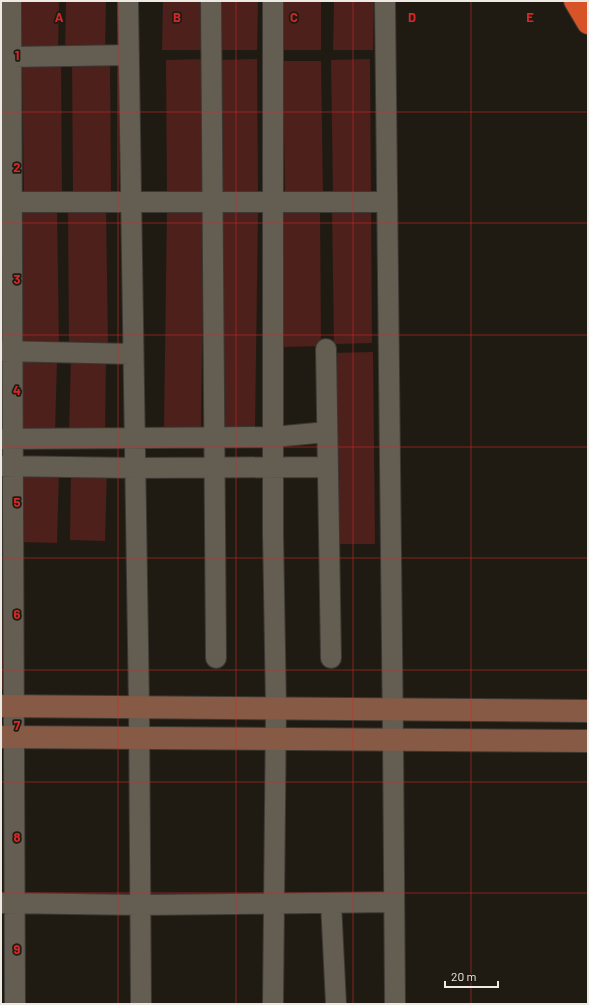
<svg xmlns="http://www.w3.org/2000/svg" width="589" height="1005" viewBox="0 0 589 1005" font-family="Barlow,sans-serif">
<rect width="100%" height="100%" fill="#201b12"/>
<path fill="#4d201b" d="M19,1H59L58,52H18Z
M66,1H106L105,53L65,52Z
M163,1H202V50H162Z
M218,1H258L257,50H218Z
M281,1H321V50H281Z
M334,1H374L373,50H333Z
M61,59L62,196H24L22,60Z
M72,59H110L111,195H73Z
M204,59L206,196H167L166,60Z
M257,59L258,196H220L218,60Z
M370,59L371,196H333L331,60Z
M283,61H321L323,197L285,198Z
M332,207H371L372,343L334,344Z
M68,208H106L108,344L69,345Z
M1,209H4L5,345H1Z
M57,209L59,346H21L19,210Z
M167,209L204,210L201,427H164Z
M320,210L321,346L283,347L282,211Z
M221,211H258L255,429L218,428Z
M373,352L375,544H334L332,353Z
M1,356H4L2,411H1Z
M21,359L57,360L55,432L19,431Z
M71,359L106,360L105,432L69,431Z
M71,468L107,469L105,541L70,540Z
M23,470L59,471L57,543L21,542Z
M1,569H2L4,690H1Z"/>
<g fill="none" stroke-linecap="round" stroke-linejoin="round">
<defs>
<path id="street" d="M11,1L15,1004
M128,1L139,707L141,1004
M211,1L216,658
M385,1L393,739L395,1004
M1,55L11,57L129,55
M1,202H387
M326,349L331,658
M1,351L133,354
M1,439L273,437L327,432
M1,466L135,468L328,467
M2,903L141,905L394,902
M331,903L336,1004
M273,1004L276,708L273,533V1"/>
<path id="secondary" d="M1,706L588,711
M1,737L588,741"/>
<path id="highway" d="M575,1L588,23"/>
</defs>
<use href="#street" stroke="#3c3833" stroke-width="22"/>
<use href="#secondary" stroke="#3c3833" stroke-width="24"/>
<use href="#highway" stroke="#3c3833" stroke-width="24"/>
<use href="#street" stroke="#645d52" stroke-width="20"/>
<use href="#secondary" stroke="#865a45" stroke-width="22"/>
<use href="#highway" stroke="#d65428" stroke-width="22"/>
</g>
<path fill="none" stroke="#d62828" stroke-width="1" stroke-opacity="0.55" d="M118,1V1004M236,1V1004M353,1V1004M471,1V1004M1,112H588M1,223H588M1,335H588M1,447H588M1,558H588M1,670H588M1,782H588M1,893H588"/>
<g font-size="13" text-anchor="middle" font-weight="bold" fill="#d62828" stroke="#201b12" stroke-width="3.5" stroke-linejoin="round" paint-order="stroke">
<text x="59" y="22">A</text>
<text x="177" y="22">B</text>
<text x="294" y="22">C</text>
<text x="412" y="22">D</text>
<text x="530" y="22">E</text>
<text x="17" y="60">1</text>
<text x="17" y="172">2</text>
<text x="17" y="284">3</text>
<text x="17" y="395">4</text>
<text x="17" y="507">5</text>
<text x="17" y="619">6</text>
<text x="17" y="730">7</text>
<text x="17" y="842">8</text>
<text x="17" y="954">9</text>
</g>
<rect width="589" height="1005" fill="none" stroke="#ede9e3" stroke-width="4"/>
<path d="M445 981v6h53v-6" fill="none" stroke="#ede9e3" stroke-width="2"/>
<text x="451" y="981" font-size="12" fill="#ede9e3" stroke="#201b12" stroke-width="3" paint-order="stroke">20 m</text>
</svg>
